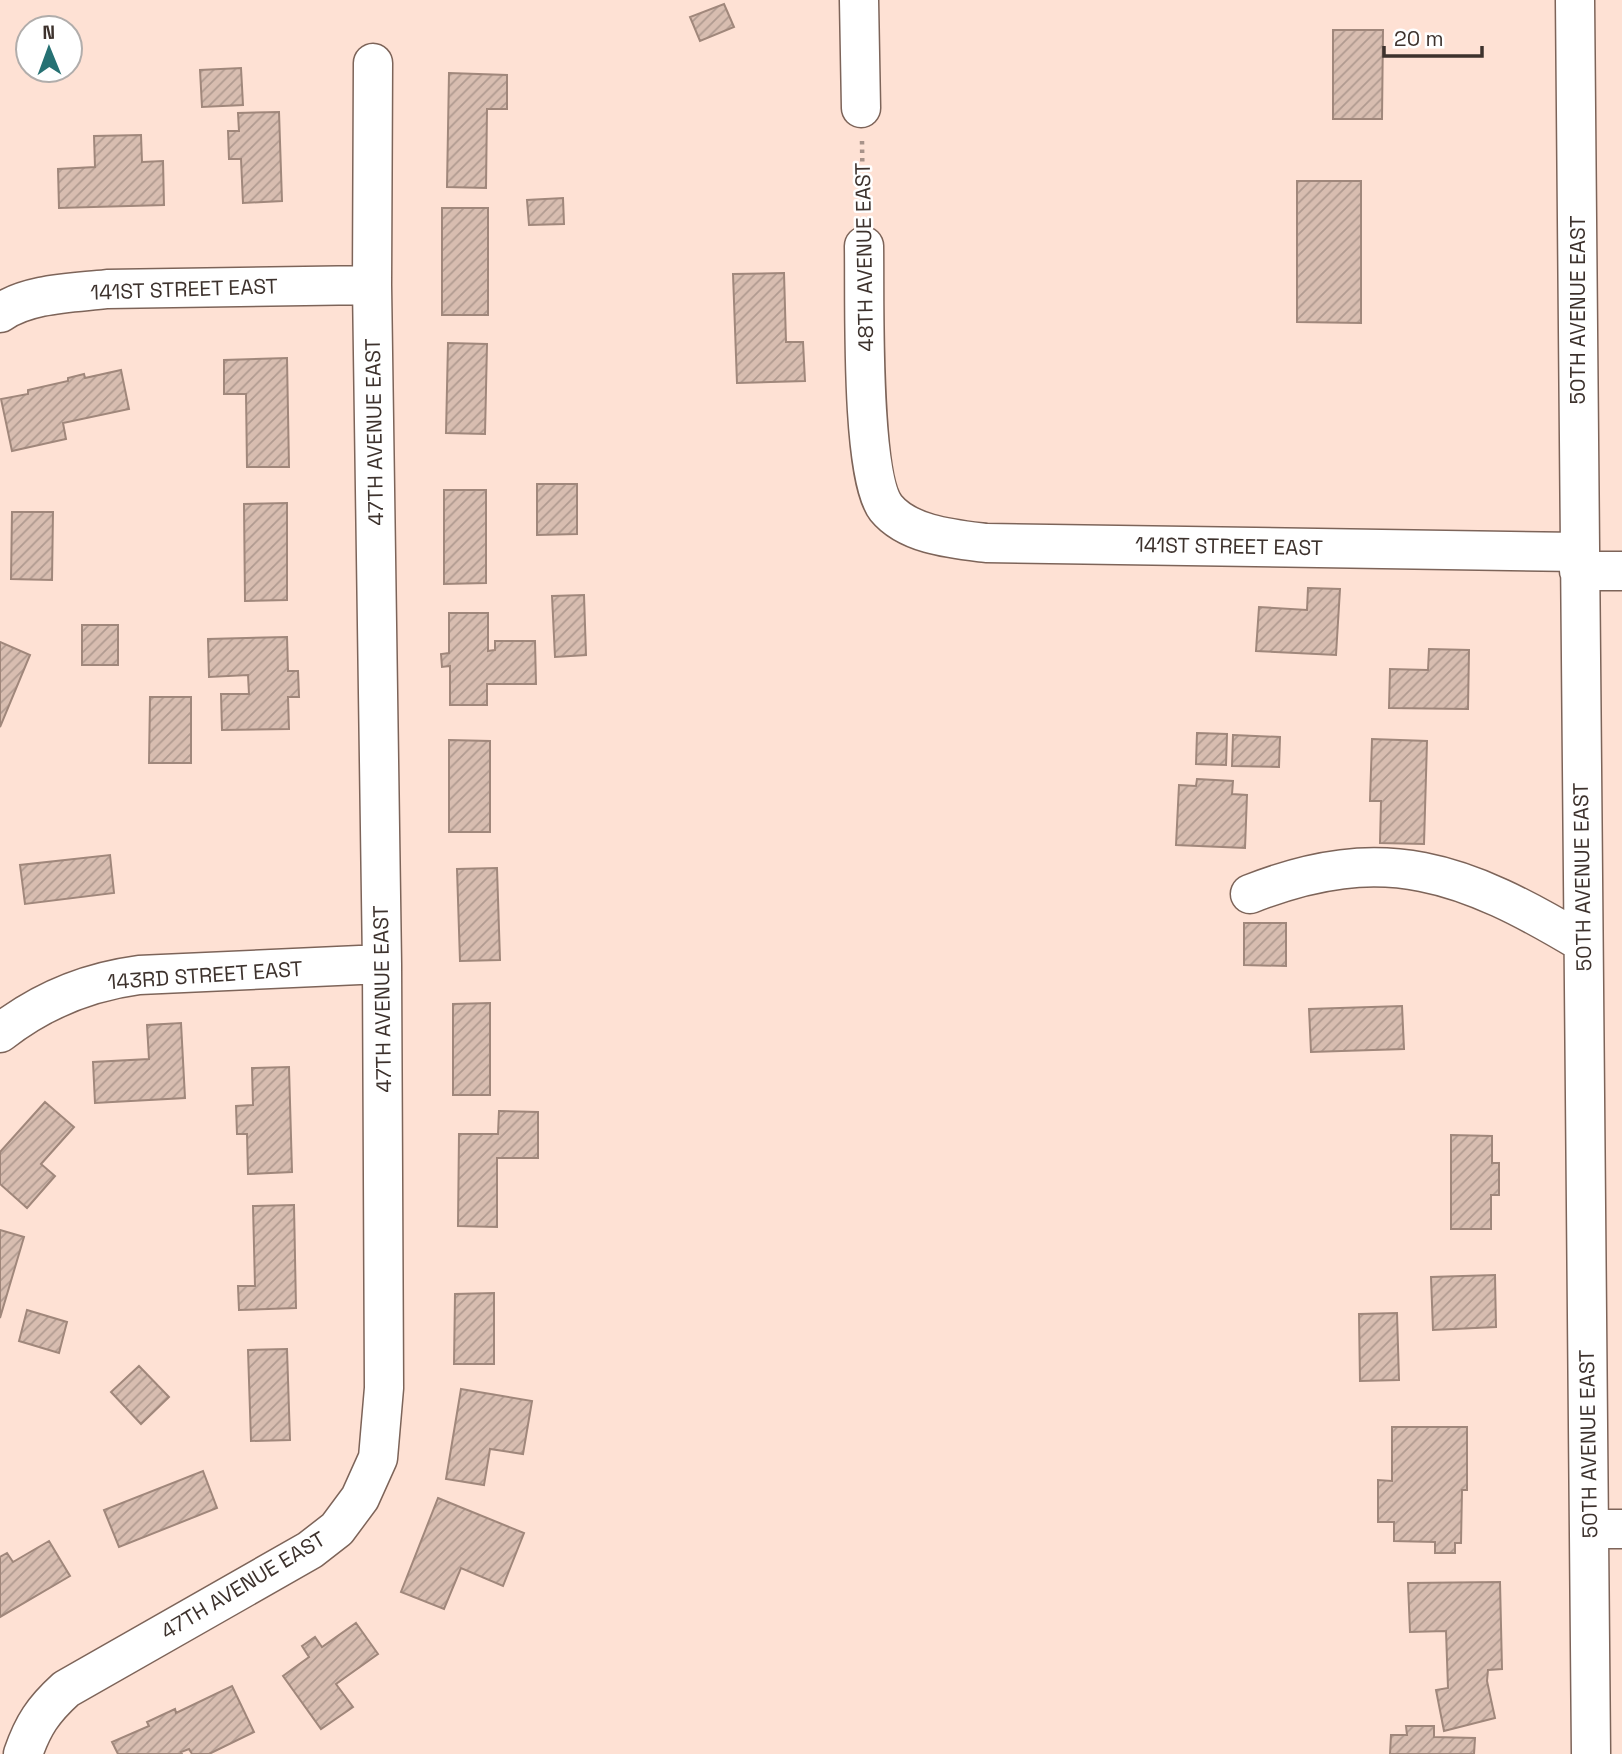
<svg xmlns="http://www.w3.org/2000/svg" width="1622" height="1754" viewBox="0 0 1622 1754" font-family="'Space Grotesk',sans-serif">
<defs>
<pattern id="building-hatch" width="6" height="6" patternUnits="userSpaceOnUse" patternTransform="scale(1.75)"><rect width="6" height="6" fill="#d8bdb0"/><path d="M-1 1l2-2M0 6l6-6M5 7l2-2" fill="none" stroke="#b09a90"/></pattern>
</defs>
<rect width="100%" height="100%" fill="#fee1d4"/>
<path fill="url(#building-hatch)" stroke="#a0877b" stroke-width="2" d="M724,4L734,27L700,41L690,17Z
M1333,30H1383L1382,119H1333Z
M241,68L243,105L202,107L200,70Z
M449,73L507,75V109H487L486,188L447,187Z
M279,112L282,201L243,203L241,159H229L228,131H239L238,113Z
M141,135L142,162L163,161L164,205L59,208L58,169L95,167L94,136Z
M1297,181H1361V323L1297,322Z
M563,198L564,224L529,225L527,200Z
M442,208H488V315H442Z
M784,273L786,342H803L805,381L737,383L733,274Z
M448,343L487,344L485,434L446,433Z
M287,358L289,467H247L246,394H224V360Z
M121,370L129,409L63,423L66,439L12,451L1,399L28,394V390L68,381V378L84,374L85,378Z
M537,484H577V534L537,535Z
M444,490H486V583L444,584Z
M287,503V600L245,601L244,504Z
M12,512H53L52,580L11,579Z
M1308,588L1340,589L1336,655L1256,651L1259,607L1307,610Z
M584,595L586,655L555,657L552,596Z
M449,613H488V651L495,650V641H535L536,684H487V705H450V666L442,667L441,654L449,653Z
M82,625H118V665H82Z
M287,637L288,671H298L299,697H288L289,729L222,730L221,694H249L248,675L209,677L208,639Z
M0,642L30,655L0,727Z
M1429,649L1469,650L1468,709L1389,708L1390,669L1428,670Z
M150,697H191V763H149Z
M1197,733L1227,734L1226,765L1196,764Z
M1233,735L1280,737L1279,767L1232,766Z
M1372,739L1427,741L1424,844L1380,843L1381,801H1370Z
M449,740L490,741V832H449Z
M1197,779L1233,781L1232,794L1247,795L1245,848L1176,845L1179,785L1196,786Z
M110,855L114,893L25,904L20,865Z
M497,868L500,960L460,961L457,869Z
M1244,923H1286V966L1244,965Z
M490,1003V1095H453V1004Z
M1402,1006L1404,1049L1311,1052L1309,1009Z
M181,1023L185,1098L95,1103L93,1062L149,1059L147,1025Z
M289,1067L292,1172L248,1174L247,1134H237L236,1106L253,1105L252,1068Z
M45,1102L74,1127L41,1164L55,1176L27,1208L0,1184V1152Z
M499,1111L538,1112V1158H497V1227L458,1226L459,1134H498Z
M1451,1135L1492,1136V1163H1499V1195H1491V1229H1451Z
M294,1205L296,1308L239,1310L238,1286H255L253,1206Z
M0,1230L24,1237L0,1318Z
M1495,1275L1496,1327L1433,1330L1431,1277Z
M494,1293V1364H454L455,1294Z
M27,1310L67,1322L59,1353L19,1341Z
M1397,1313L1399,1380L1360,1381L1359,1314Z
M287,1349L290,1440L251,1441L248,1350Z
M139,1366L169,1397L141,1424L111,1392Z
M461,1389L532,1401L523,1454L490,1449L484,1485L446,1479Z
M1392,1427H1467V1490H1462L1461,1543H1455V1553H1435V1542L1394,1541V1522H1378V1480L1392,1481Z
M203,1471L217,1508L119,1547L104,1510Z
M438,1498L524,1533L503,1586L461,1568L444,1609L401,1592Z
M49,1541L70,1576L0,1617V1557L7,1553L13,1562Z
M1500,1582L1502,1669L1488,1670L1487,1681L1495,1718L1444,1731L1436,1690L1448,1688L1446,1631L1410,1632L1408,1583Z
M356,1623L378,1654L336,1684L353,1707L321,1729L283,1676L309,1657L302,1646L315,1637L322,1647Z
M232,1686L254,1732L209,1754H192L189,1749L181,1752L182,1754H118L112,1742L149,1726L147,1722L175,1709L176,1713Z
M1406,1726H1434V1737L1475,1738L1474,1754H1390L1391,1735H1407Z"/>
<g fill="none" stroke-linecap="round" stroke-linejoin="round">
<defs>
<path id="minor" d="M859,0L861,108
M1575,0L1591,1754
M864,246C865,296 860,475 886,508C908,535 953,539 986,543L1579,552
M0,313C29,293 73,293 107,289L372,285
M1579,571H1622
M1250,894C1384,841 1465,872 1583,943
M0,1033C42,1000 87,982 139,975L382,964
M1589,1529H1622
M23,1754C33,1725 43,1710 66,1689L310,1550L337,1529L360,1498L378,1458L384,1388L382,964L372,285L373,63"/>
</defs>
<use href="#minor" stroke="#7d6459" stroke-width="41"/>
<path stroke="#a8938a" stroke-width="4.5" stroke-dasharray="3.5 5" stroke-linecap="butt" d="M862,141L863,213"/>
<use href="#minor" stroke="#fff" stroke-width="38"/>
</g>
<g text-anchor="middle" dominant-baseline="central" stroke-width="5" stroke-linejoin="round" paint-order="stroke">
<g font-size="21" fill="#3d322d" stroke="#fff">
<text transform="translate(864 257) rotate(-91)">48TH AVENUE EAST</text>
<text transform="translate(184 289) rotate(-2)">141ST STREET EAST</text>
<text transform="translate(1577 310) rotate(-90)">50TH AVENUE EAST</text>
<text transform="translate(374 432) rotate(-91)">47TH AVENUE EAST</text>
<text transform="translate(1229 546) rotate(1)">141ST STREET EAST</text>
<text transform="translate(1582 877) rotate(-91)">50TH AVENUE EAST</text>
<text transform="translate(205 975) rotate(-4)">143RD STREET EAST</text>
<text transform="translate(382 999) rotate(-91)">47TH AVENUE EAST</text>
<text transform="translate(1588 1444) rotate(-91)">50TH AVENUE EAST</text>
<text transform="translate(243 1585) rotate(-31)">47TH AVENUE EAST</text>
</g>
</g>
<g transform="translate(49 49) rotate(359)"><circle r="33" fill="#ffffff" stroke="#b1adab" stroke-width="2"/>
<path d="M0-5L12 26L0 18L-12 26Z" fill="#267173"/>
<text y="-10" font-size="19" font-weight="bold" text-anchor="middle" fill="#3d322d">N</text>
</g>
<path d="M1384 46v10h98v-10" fill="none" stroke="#3d322d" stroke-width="3.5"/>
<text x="1394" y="46" font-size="21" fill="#3d322d" stroke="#ffffff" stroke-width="5" paint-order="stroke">20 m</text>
</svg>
